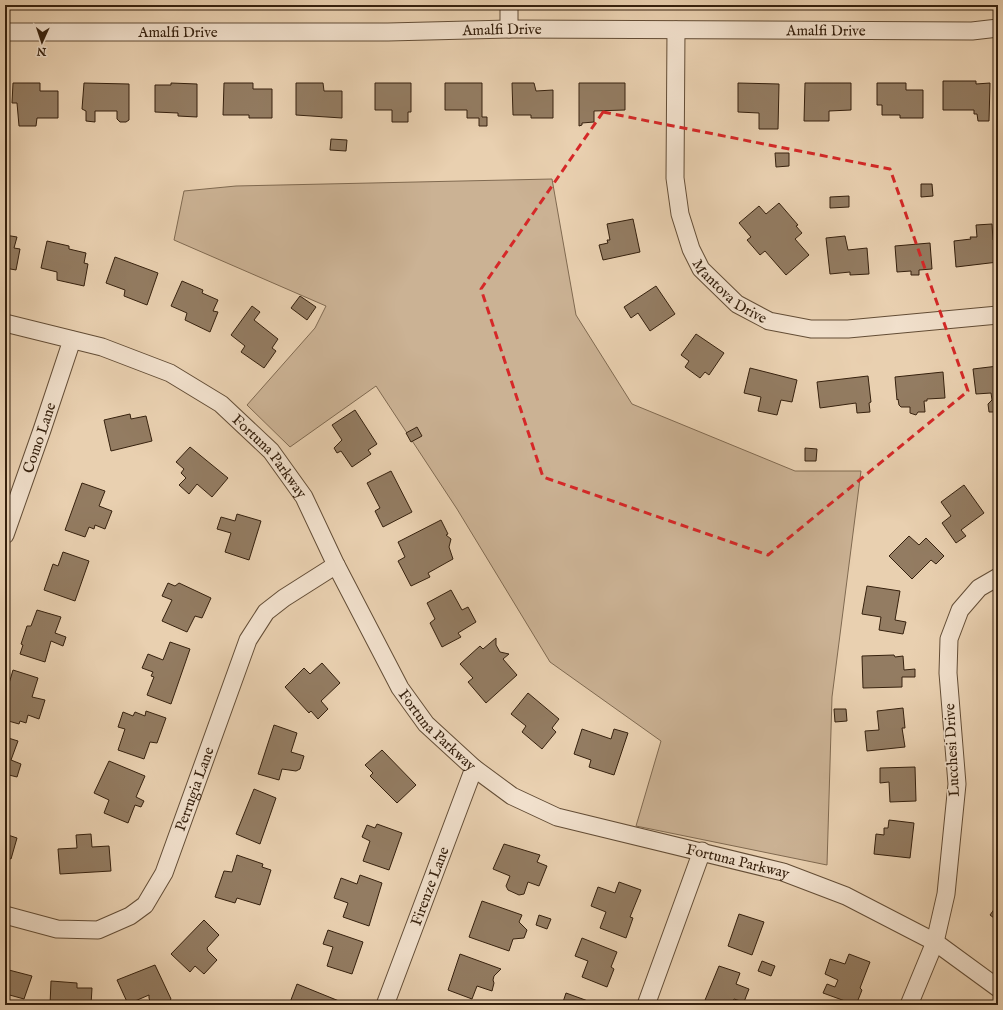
<svg xmlns="http://www.w3.org/2000/svg" width="1003" height="1010" viewBox="0 0 1003 1010" font-family="'IM FELL English',serif">
<rect width="100%" height="100%" fill="#e9d0b0"/>
<filter id="stains"><feTurbulence type="fractalNoise" baseFrequency=".005" numOctaves="4"/><feColorMatrix values="0 0 0 0 .2 0 0 0 0 .09 0 0 0 0 .02 0 0 0 .5 -.17"/></filter>
<radialGradient id="worn" r=".72"><stop offset=".6" stop-color="#630" stop-opacity="0"/><stop offset="1" stop-color="#630" stop-opacity=".3"/></radialGradient>
<path fill="#cbb294" stroke="#806a51" d="M552,179L576,315L632,404L795,471H861L832,697L827,865L636,826L661,741L550,662L457,509L376,386L290,447L247,405L315,328L326,306L174,240L184,191L236,186Z"/>
<path fill="#937c62" stroke="#36210e" d="M943,81H976V84L990,83L989,121H978L977,114H974V110H943Z
M13,83H40V91H58V118H37L36,126H19L17,103H12Z
M84,83L129,84V120L126,122H120L117,119V111H95V122L86,121V111L82,109Z
M171,83L197,84V117L178,116V113L155,112V85H171Z
M224,83H253V89H272V118H249V115H223Z
M296,83H323L324,91H342V118L296,115Z
M375,83H411V112H408V122H392V110H375Z
M445,83H482V117H487V126H479V118H467V110H445Z
M512,83H534L536,91L553,90V118H531V115H513Z
M579,83H625V110L594,111V122L582,123V125L579,126Z
M738,83L779,84L778,129H759V113L738,112Z
M805,83H851V110L829,111V121H804Z
M877,83H906V90H923V118H900V115H882V105H877Z
M331,139L347,140L346,151L330,150Z
M775,153H789V166L776,167Z
M921,184H932L933,196L921,197Z
M849,196V207L830,208V197Z
M779,203L798,225L796,226L802,233L795,239L809,255L786,275L765,251L760,255L747,240L751,237L739,223L759,206L766,214Z
M633,219L640,252L603,260L599,245L608,243L607,240H610L607,224Z
M992,224L993,240L998,239V262L956,267L954,241L971,239L970,237H977L976,225Z
M5,235L17,237L14,248L20,249L16,270L5,268Z
M845,236L848,250L867,248L869,274L850,275V272L830,274L826,238Z
M47,241L69,246V249L86,253L84,263L88,264L84,286L57,280V272L41,268Z
M930,243L932,269L919,270V275H911V271L897,272L895,246Z
M115,257L158,273L147,305L124,296L125,290L106,283Z
M182,281L203,290L202,293L218,300L213,311L218,312L210,332L185,320L187,313L171,306Z
M656,286L675,314L650,331L638,313L631,318L624,307Z
M300,296L316,307L307,320L291,308Z
M252,306L260,312L254,320L278,339L272,348L276,351L264,368L241,352L245,346L231,335Z
M696,334L724,353L709,375L705,372L700,378L685,367L689,361L681,355Z
M998,366V412H989L988,404L992,400L991,393L976,394L973,369Z
M750,368L797,380L792,402L781,400L777,415L758,411L761,397L744,393Z
M943,372L945,398L927,399V401H924L925,412H918L916,415L910,413V407H901L899,405L898,399L897,400L895,377Z
M868,376L871,402L869,403L870,412L857,413L856,403L820,408L817,382Z
M355,410L377,444L368,450L371,454L352,467L341,451L337,453L334,448L342,440L332,425Z
M130,414L131,419L146,416L152,441L111,451L104,420Z
M417,427L422,436L411,442L406,433Z
M190,447L228,478L212,497L197,484L189,494L179,485L186,478L181,473L184,469L176,462Z
M805,448L817,449L816,461H805Z
M391,471L412,512L383,527L375,511L380,508L367,483Z
M82,483L105,491L99,506L112,511L105,529L95,525L94,529L89,527L85,537L65,530Z
M964,485L984,513L961,530L966,536L956,543L942,523L951,516L941,502Z
M237,514L261,521L249,560L225,552L231,533L217,529L221,517L235,521Z
M441,520L448,534L446,535L451,539L449,547L453,559L428,573L430,577L411,586L398,561L405,557L398,542Z
M909,536L919,545L926,538L944,556L936,564L931,560L912,579L889,556Z
M63,552L89,561L75,601L44,590L53,564L58,566Z
M168,583L175,586L179,583L211,598L202,618L195,616L187,632L162,621L172,600L162,596Z
M867,586L900,591L895,620L906,622L903,634L879,630L881,617L862,614Z
M451,590L462,610L468,607L476,622L458,633L461,637L442,647L430,623L435,619L427,603Z
M37,610L61,617L55,633L66,637L63,646L51,641L45,662L20,654L23,645L21,644L27,626H31Z
M496,638V645L500,652L509,654L503,659L517,675L486,703L468,682L473,678L460,664L480,646L483,649Z
M998,641V664L994,663Z
M170,642L190,649L171,704L147,695L154,677L151,676L153,672L142,668L148,654L163,660Z
M894,655L895,657L903,656L904,670L915,669V677H902V687L863,688L862,656Z
M322,663L340,683L321,701L328,709L318,719L311,711L309,713L285,687L304,668L310,674Z
M13,670L38,678L32,697L45,700L39,719L28,715L26,723L20,721L19,724L5,720V697Z
M528,693L559,719L552,728L556,732L542,749L522,732L526,726L511,714Z
M903,708L905,728H902L905,747L867,751L865,731L879,730L877,711Z
M834,709H846L847,721L835,722Z
M146,711L166,718L157,743L150,742L144,759L118,750L125,729L118,727L123,712L133,716L135,712L145,716Z
M274,725L297,733L291,752L304,756L300,769L296,771L282,769L279,780L258,774Z
M582,729L611,739L614,729L628,733L614,775L589,767L591,760L574,754Z
M5,737L18,741L11,760L21,764L17,777L5,774Z
M382,750L416,785L397,803L370,776L373,773L365,765Z
M109,761L145,776L136,797L144,801L141,807L135,805L128,823L104,813L109,800L94,793Z
M915,767L916,801L890,802L889,782L880,783V768Z
M254,789L276,798L260,844L236,834Z
M889,820L914,823L910,858L874,854L876,834L884,835V828H888Z
M377,824L402,833L389,870L363,861L370,841L362,837L367,825L375,828Z
M5,834L17,838L11,859L5,857Z
M91,834L92,847L109,846L111,871L60,874L58,849L77,848L76,835Z
M504,844L540,855L537,862L547,866L539,886L528,882L524,894L519,895L508,890L506,886L510,876L493,869Z
M237,855L263,864L262,867L271,870L260,905L237,898L235,903L215,897L224,871L232,872Z
M360,875L382,883L369,926L343,917L348,903L334,898L341,878L357,884Z
M619,882L641,890L630,917L633,918L626,938L600,928L606,912L591,906L598,887L615,893Z
M482,901L522,915L519,922L527,930L524,938L513,939L509,951L469,937Z
M998,904V921L990,915Z
M739,914L764,922L752,955L728,946Z
M539,915L551,919L547,929L536,925Z
M204,920L219,935L207,948L208,951L217,960L204,974L195,966L190,972L171,954Z
M328,930L363,942L352,974L327,966L333,947L323,944Z
M582,938L617,952L611,967L614,969L607,987L582,977L588,961L575,956Z
M460,954L501,969L494,976L493,980L494,983L492,991L477,986L472,999L448,990Z
M849,954L870,962L860,988L862,990L856,1005L823,993L827,984L835,987L838,980L825,974L830,959L845,964Z
M762,961L775,966L771,976L758,971Z
M155,965L171,999L167,1005L151,1004L149,998V995L128,1004L117,980Z
M719,966L740,973L736,984L749,989L744,1002L734,999L731,1005H703Z
M5,969L32,976L24,999L6,994L5,995Z
M51,981L77,983V988H92L91,1005H50Z
M297,984L339,1001L338,1005H289Z
M566,993L599,1005H562Z"/>
<g fill="none" stroke-linecap="round" stroke-linejoin="round">
<defs>
<g id="street">
<path d="M509,5V29"/>
<path id="s1" d="M676,30L675,178L680,214L691,249L701,269L737,304L769,321L811,329H848L998,315"/>
<path id="s2" d="M5,32H388L509,29L972,31L998,28"/>
<path id="s3" d="M5,323L102,347L170,373L221,404L271,451L304,497L336,565L400,688L426,724L474,768L512,796L557,817L783,872L846,896L935,942L998,988"/>
<path id="s4" d="M5,535L42,430L72,340"/>
<path id="s5" d="M5,915L57,929L98,930L130,916L145,905L164,873L248,640L266,612L284,598L336,565"/>
<path id="s6" d="M385,1005L474,768"/>
<path d="M646,1005L702,851"/>
<path d="M909,1005L935,942L946,894L957,784L948,673L949,639L960,610L979,588L998,577"/>
</g>
</defs>
<use href="#street" stroke="#634d36" stroke-width="19"/>
<use href="#street" stroke="#f1e0cc" stroke-width="17"/>
</g>
<path fill="none" stroke="#d62828" stroke-width="3" stroke-dasharray="8 5" stroke-linejoin="round" d="M603,112L890,169L968,391L768,555L543,477L481,289Z"/>
<g text-anchor="middle" dominant-baseline="central" stroke-width="3.5" stroke-linejoin="round" paint-order="stroke">
<g font-size="15" fill="#36210e" stroke="#f1e0cc">
<text stroke="none"><textPath href="#s2" startOffset="497">Amalfi Drive</textPath></text>
<text stroke="none"><textPath href="#s2" startOffset="821">Amalfi Drive</textPath></text>
<text stroke="none"><textPath href="#s2" startOffset="173">Amalfi Drive</textPath></text>
<text stroke="none"><textPath href="#s1" startOffset="280">Mantova Drive</textPath></text>
<text stroke="none"><textPath href="#s4" startOffset="103">Como Lane</textPath></text>
<text stroke="none"><textPath href="#s3" startOffset="304">Fortuna Parkway</textPath></text>
<text stroke="none"><textPath href="#s3" startOffset="628">Fortuna Parkway</textPath></text>
<text transform="translate(952 750) rotate(-93)">Lucchesi Drive</text>
<text stroke="none"><textPath href="#s5" startOffset="275">Perrugia Lane</textPath></text>
<text stroke="none"><textPath href="#s3" startOffset="964">Fortuna Parkway</textPath></text>
<text stroke="none"><textPath href="#s6" startOffset="127">Firenze Lane</textPath></text>
</g>
</g>
<rect width="1003" height="1010" fill="none" stroke="#e9d0b0" stroke-width="20"/>
<rect x="6" y="6" width="991" height="998" fill="none" stroke="#36210e" stroke-width="2"/>
<rect x="10" y="10" width="983" height="990" fill="none" stroke="#36210e"/>
<g transform="translate(42 42) rotate(183)" stroke="#f1e0cc" stroke-width="3" paint-order="stroke">
<path d="M0-3L7 15L0 10L-7 15Z" fill="#36210e"/>
<text y="-6" font-size="11" font-weight="bold" text-anchor="middle" fill="#36210e">N</text>
</g>
<rect width="100%" height="100%" filter="url(#stains)"/>
<rect width="100%" height="100%" fill="url(#worn)"/>
</svg>
